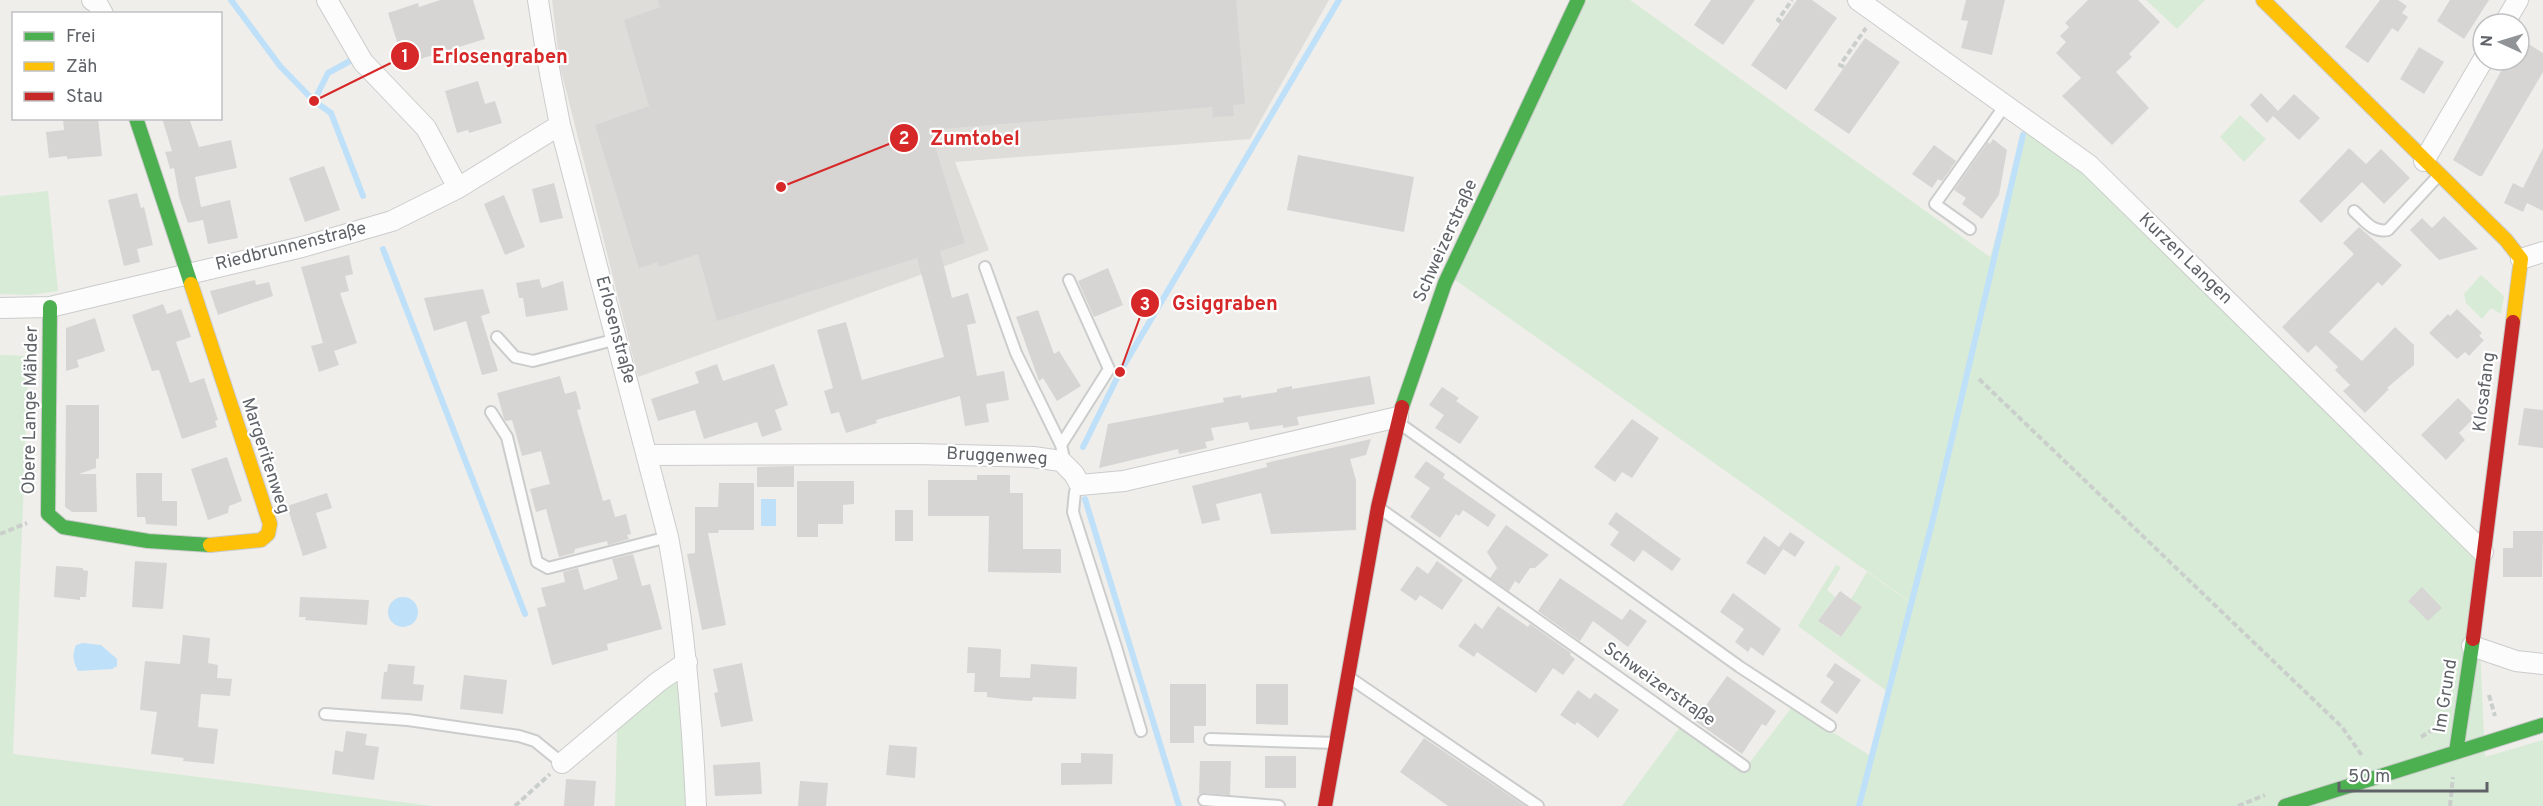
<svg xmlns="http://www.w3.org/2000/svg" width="2543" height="806" viewBox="0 0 2543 806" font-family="Overpass,sans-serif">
<rect width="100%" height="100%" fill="#efeeea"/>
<path fill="#dfddda" d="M552,0H1329L1250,139L955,162L989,250L638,377L560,66Z"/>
<path fill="#d8ebd6" d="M1585,0H1630L1990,257L2030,123L2087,167L2476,557L2485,757L2543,740V806H1622L1680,727L1744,770L1792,707L1874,758L1912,603L1454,279Z
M2146,0H2205L2177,29Z
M2240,115L2266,139L2244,162L2220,137Z
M48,191L58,291L29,295L0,294V196Z
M2481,275L2504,296L2501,314L2491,308L2482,319L2466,303L2464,294Z
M0,355L29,356L13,754L433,806H0Z
M1836,565L1841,567L1827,590L1835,597L1818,621L1840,637L1862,607L1851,599L1867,572L1911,603L1888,692L1798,626Z
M679,678L695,806H615L617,730Z"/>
<path fill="#bfe0f9" d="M761,499H776V526H761Z
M388 612a15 15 0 1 1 30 0a15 15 0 1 1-30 0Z
M83,643L101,645L117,659V666L112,669L78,671C73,661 72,655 76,645Z"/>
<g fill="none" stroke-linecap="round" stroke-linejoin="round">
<path stroke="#bfe0f9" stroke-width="6" d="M231,0L280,66L314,101L331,113L363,196
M314,101L328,73L350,61
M383,249L525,614
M1083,447L1120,372L1339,0
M1085,499L1179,806
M1859,806L1934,515L2023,135"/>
</g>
<path fill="#d6d5d3" d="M440,0H473L485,39L404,64L388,13L418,3L419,7Z
M658,0H1236L1245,104L1233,105L1234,116L1213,117L1212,107L930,130L965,243L940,251L952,298L968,293L976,323L967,325L977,376L1004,371L1009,400L986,404L989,422L965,426L960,396L876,420L877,423L846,433L839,412L831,414L824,391L833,388L817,330L846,322L862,380L944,357L917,258L717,321L698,254L659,267L658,262L639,268L595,125L649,106L624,20L660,7Z
M1711,0H1755L1723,45L1694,25Z
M1797,0H1812L1837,18L1786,90L1751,65Z
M1966,0H2005L1992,55L1961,48L1968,21L1961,20Z
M2088,0H2138L2160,22L2129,54L2132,57L2116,72L2149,108L2112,145L2062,96L2081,78L2056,53L2066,42L2060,36L2069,27L2065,23Z
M2380,0H2398L2407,6L2402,13L2408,17L2398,32L2392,28L2368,63L2345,47Z
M2450,0H2489L2464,39L2437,21Z
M1865,38L1900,62L1849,134L1814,110Z
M2519,38L2543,53V72L2482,176H2479L2453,160L2507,60H2519Z
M2419,47L2444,62L2424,94L2400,79Z
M478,81L485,104L495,101L502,123L469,133L468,130L457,133L445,91Z
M2261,93L2278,111L2294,94L2320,118L2299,140L2273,116L2267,123L2250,105Z
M63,118H98L102,156L67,159V156L49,158L46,132L64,130Z
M162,118H189L199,147L231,140L237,168L195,177L201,207L230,200L238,238L208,244L203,220L188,223L179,197L174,168L170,169L167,158L165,152L172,151Z
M1993,139L2007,150L1999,195L1982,219L1962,204L1966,198L1954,190L1988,142L1990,144Z
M1934,145L1956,161L1942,181L1938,179L1932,188L1912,174Z
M2349,148L2366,164L2381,149L2410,178L2384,204L2362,182L2321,223L2299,201Z
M2543,148V211L2527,203L2523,212L2504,203L2513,183L2523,188Z
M1298,155L1414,177L1404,232L1287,210Z
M324,166L340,210L305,222L289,178Z
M554,183L563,218L540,223L532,189Z
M137,193L141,208L144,207L153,245L137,249L140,262L124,266L108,200Z
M504,195L525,247L505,255L484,204Z
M2444,216L2478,249L2439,260L2410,230L2422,218L2432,228Z
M2359,227L2402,265L2382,286L2378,282L2329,332L2362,361L2395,327L2414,345V365L2387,388L2389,389L2365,413L2343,391L2350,385L2335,370L2338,367L2316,345L2308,353L2282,327L2354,254L2343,243Z
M349,255L353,274L345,276L349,291L340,293L357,343L334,351L339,365L319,372L311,346L323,343L301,267Z
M1108,268L1123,305L1094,317L1078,281Z
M539,279L542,288L563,281L568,310L526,317L523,298H519L516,283Z
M255,280L256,285L269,282L273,296L218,315L210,291Z
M483,289L490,313L481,316L498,371L482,375L466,321L434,331L424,298Z
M163,304L167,314L181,309L191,337L176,342L190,383L204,378L218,420L215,421L217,427L182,439L159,370L152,371L132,315Z
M2457,309L2482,333L2479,336L2484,340L2469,356L2465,352L2457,359L2429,333L2448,314L2450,316Z
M1038,310L1054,354L1059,351L1081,386L1057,401L1043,378L1039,381L1016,317Z
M95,318L105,351L77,360L79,367L66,371V328Z
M717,364L723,381L774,364L788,405L775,410L782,430L762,437L757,422L704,439L695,410L658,421L651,399L699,383L695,372Z
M560,376L565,394L576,391L581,409L577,410L603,501L610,499L615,517L626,514L631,534L627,535L629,539L608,545L607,541L575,549L574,553L559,557L546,509L536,512L530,489L550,484L541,451L522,456L512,420L506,421L504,419L497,393Z
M1370,376L1375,404L1297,417L1299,425L1283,428V425L1250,430L1248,422L1211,428L1214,440L1205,442L1207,448L1179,454L1178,449L1099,468L1108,424L1224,402L1223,398L1241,395V398L1277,392V389L1292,386V389Z
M1442,387L1459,398L1456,401L1479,417L1460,444L1435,428L1444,415L1429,405Z
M2458,398L2476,416L2459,433L2465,440L2446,460L2421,435Z
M66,405H99V458L96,459V468L79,474H96L97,512H72L65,507Z
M2524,408L2543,410V448L2518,445Z
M1632,419L1659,438L1632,478L1622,472L1615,482L1594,467Z
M1371,439L1366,455L1350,459L1356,480V530L1271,534L1261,493L1216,504L1220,520L1202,524L1192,486L1267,467L1266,463Z
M227,457L242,501L229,506L228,513L208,520L191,469Z
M1426,461L1445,474L1443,478L1496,515L1488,527L1463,510L1459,516L1456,514L1440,538L1410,517L1430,488L1414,477Z
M794,466V487H757V467Z
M136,473H162V501H177V526L146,524L145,517H137Z
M977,475H1010V493H1023V549H1061V573L988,572L989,516H928V480H977Z
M797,481H854V504L843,505V524H818V537H797Z
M719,483H754V530H719L718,533H708L726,625L702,630L687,554L695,553V507H718Z
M327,493L332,508L316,513L327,548L303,556L287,506Z
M895,510H913V541H895Z
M1616,512L1681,559L1672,571L1643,550L1634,562L1610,545L1619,532L1608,524Z
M1506,525L1549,555L1535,568H1530L1519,584L1515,581L1509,591L1490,578L1497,568L1487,552Z
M2513,531H2543L2542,577H2503V548H2513Z
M1790,532L1805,542L1795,557L1783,549L1765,575L1746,563L1764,536L1779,547Z
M633,554L642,586L650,584L662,629L607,644L608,650L552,665L537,608L546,606L541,588L565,582L563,572L578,568L584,590L618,579L612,559Z
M135,561L167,563L163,609L132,607Z
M1437,561L1463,580L1442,610L1420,595L1416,601L1400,590L1417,566L1428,574Z
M56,566L83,568V570L88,571L86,597H80V600L54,597Z
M1560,578L1622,620L1630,609L1647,621L1628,647L1593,621L1580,641L1538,611Z
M2422,587L2442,608L2428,621L2408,601Z
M1840,591L1862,607L1841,637L1818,621Z
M1733,593L1781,629L1763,656L1751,647L1748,652L1735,642L1744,629L1720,612Z
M300,597L369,600L367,625L305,620L306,617H299Z
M1498,606L1528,627L1530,624L1571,653L1570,655L1575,659L1563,675L1553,668L1536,693L1477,652L1474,657L1458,646L1475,623L1482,629Z
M183,635L210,638L208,663L218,665L217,678L232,679L230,696L201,694L198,727L218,729L214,764L183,761L184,758L151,754L157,712L140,710L145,661L180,664Z
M968,647L1001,649L1000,677L1030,678L1031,664L1077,667L1076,699L1033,697L1032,701L1003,699L987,697V692H974L975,673H967Z
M742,663L753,721L721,727L714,693L718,692L713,669Z
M1835,663L1861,680L1837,714L1820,702L1834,682L1826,676Z
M388,664L415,666L413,684L424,685L422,701L381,699L384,672H387Z
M464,675L507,680L503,714L460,709Z
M1727,676L1776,711L1766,726L1762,724L1742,754L1695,721Z
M1170,684H1206V726H1194V743H1170Z
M1256,684H1288V725L1256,724Z
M1578,690L1590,699L1595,693L1619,710L1598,738L1577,722L1575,725L1560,715Z
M346,731L367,734L365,745L379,747L374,780L332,774L335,750L343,752Z
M1424,738L1525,806H1448L1400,772Z
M889,745L917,747L915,778L886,775Z
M1081,753L1113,754L1112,784L1061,785V763H1081Z
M1265,756H1296V788H1265Z
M1200,761H1231L1230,795L1205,793L1199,794Z
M760,762L762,794L715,796L713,765Z
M566,779L596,781L594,806H564Z
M800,781L828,783L826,806H798Z"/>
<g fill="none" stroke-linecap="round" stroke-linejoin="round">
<defs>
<path id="lane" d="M2354,211C2365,221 2373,233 2388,230L2439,175
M1970,229L1935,204L2006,104
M985,267L1016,353L1061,445L1063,454L1061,461
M497,337L515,357L533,361L617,339
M491,412L507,437L537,562L548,568L668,537
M1399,423L1740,667L1830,726
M1061,445L1109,369L1069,280
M1080,485L1075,492L1073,512L1116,647L1141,731
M1379,508L1744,766
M1350,678L1538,806
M325,714L408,720L519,736L535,741L562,763
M1210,739L1336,743
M1204,800L1279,806"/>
<path id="street" d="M92,0L97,3L103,14
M327,0L363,62L426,128L458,188
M538,0L547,58L560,125L668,537C685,626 692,715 696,806
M1858,0L2089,165L2483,552
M2504,24L2518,0
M2424,161L2483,60
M2521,259L2543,252
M0,308L50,307L302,247L392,221L458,188L560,125
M648,455L916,454L1033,457L1061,461L1074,474L1080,485L1124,481L1398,417
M2472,646L2516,661L2543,664
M562,763L658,682L687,662"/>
<path id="fast" d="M136,118L191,284
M50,307L48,514L63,527L148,541L210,545
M1402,407L1445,283L1578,0
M2456,752L2473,639
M2285,806L2543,725"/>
<path id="slow" d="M2263,0L2506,240L2521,259L2513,322
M191,284L270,524L268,534L261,540L210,545"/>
<path id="jam" d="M2473,639L2513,322
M1325,806L1378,507L1402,407"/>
</defs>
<use href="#lane" stroke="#cbcccc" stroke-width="14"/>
<use href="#street" stroke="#cbcccc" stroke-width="22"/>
<use href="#fast" stroke="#cacacb" stroke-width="16"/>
<use href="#slow" stroke="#cacacb" stroke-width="16"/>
<use href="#jam" stroke="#cacacb" stroke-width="16"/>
<path stroke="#cacfcc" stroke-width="4" stroke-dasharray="6 3" stroke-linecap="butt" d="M1781,22L1778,20L1792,0
M1844,67L1840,65L1866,28
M1979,379L2342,727L2363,757
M0,534L27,523
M2489,695L2495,716
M2421,737L2435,728
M515,806L550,774
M2238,806L2265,795
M2450,806L2453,777"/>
<use href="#lane" stroke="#fdfcfc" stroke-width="10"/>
<use href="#street" stroke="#fdfcfc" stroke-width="20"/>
<use href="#fast" stroke="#4caf50" stroke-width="14"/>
<use href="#slow" stroke="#ffc107" stroke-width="14"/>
<use href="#jam" stroke="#c62828" stroke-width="14"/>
</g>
<g text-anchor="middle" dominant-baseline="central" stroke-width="4.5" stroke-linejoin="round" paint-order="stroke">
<g font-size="18" fill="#5f6368" stroke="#fff">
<text transform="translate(1446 241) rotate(-66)">Schweizerstraße</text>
<text transform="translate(291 247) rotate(-14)">Riedbrunnenstraße</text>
<text transform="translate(2185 259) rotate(44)">Kurzen Langen</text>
<text transform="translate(615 330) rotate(75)">Erlosenstraße</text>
<text transform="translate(2485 392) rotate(-83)">Klosafang</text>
<text transform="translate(31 410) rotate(-89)">Obere Lange Mähder</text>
<text transform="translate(265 456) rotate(72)">Margeritenweg</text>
<text transform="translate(997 457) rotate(3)">Bruggenweg</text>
<text transform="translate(1659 685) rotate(35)">Schweizerstraße</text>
<text transform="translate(2446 696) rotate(-81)">Im Grund</text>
</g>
</g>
<path fill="none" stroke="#d62828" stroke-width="2" d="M314 101L405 56M781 187L904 138M1120 372L1145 303"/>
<g fill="#d62828" stroke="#fff" stroke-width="2">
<circle cx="314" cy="101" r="6"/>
<circle cx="781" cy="187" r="6"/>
<circle cx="1120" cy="372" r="6"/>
<circle cx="405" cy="56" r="15"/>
<circle cx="904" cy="138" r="15"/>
<circle cx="1145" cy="303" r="15"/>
</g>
<g font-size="18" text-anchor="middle" font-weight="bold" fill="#fff">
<text x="405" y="62">1</text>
<text x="904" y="144">2</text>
<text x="1145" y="310">3</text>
</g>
<g font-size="20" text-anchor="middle" font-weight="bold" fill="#d62828" stroke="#fff" stroke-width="4.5" stroke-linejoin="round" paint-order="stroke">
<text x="500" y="63">Erlosengraben</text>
<text x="975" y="145">Zumtobel</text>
<text x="1225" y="310">Gsiggraben</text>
</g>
<rect x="12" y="12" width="210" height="108" fill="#ffffff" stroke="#bfc1c3" stroke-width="1.5"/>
<rect x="24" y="32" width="30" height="9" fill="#4caf50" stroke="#bfc1c3" stroke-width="1.5"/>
<text x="66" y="42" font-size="18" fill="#5f6368">Frei</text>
<rect x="24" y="62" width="30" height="9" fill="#ffc107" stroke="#bfc1c3" stroke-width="1.5"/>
<text x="66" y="72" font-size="18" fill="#5f6368">Zäh</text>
<rect x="24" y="92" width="30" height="9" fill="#c62828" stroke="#bfc1c3" stroke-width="1.5"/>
<text x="66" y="102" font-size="18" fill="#5f6368">Stau</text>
<g transform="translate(2501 42) rotate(274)"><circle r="28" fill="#ffffff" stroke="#bfc1c3" stroke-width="1.5"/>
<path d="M0-4.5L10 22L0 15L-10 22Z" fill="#919496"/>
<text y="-9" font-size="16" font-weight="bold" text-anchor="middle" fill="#5f6368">N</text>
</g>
<path d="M2339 782v9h148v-9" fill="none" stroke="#5f6368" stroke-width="3"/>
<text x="2348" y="782" font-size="18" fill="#5f6368" stroke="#ffffff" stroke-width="4.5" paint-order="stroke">50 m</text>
</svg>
